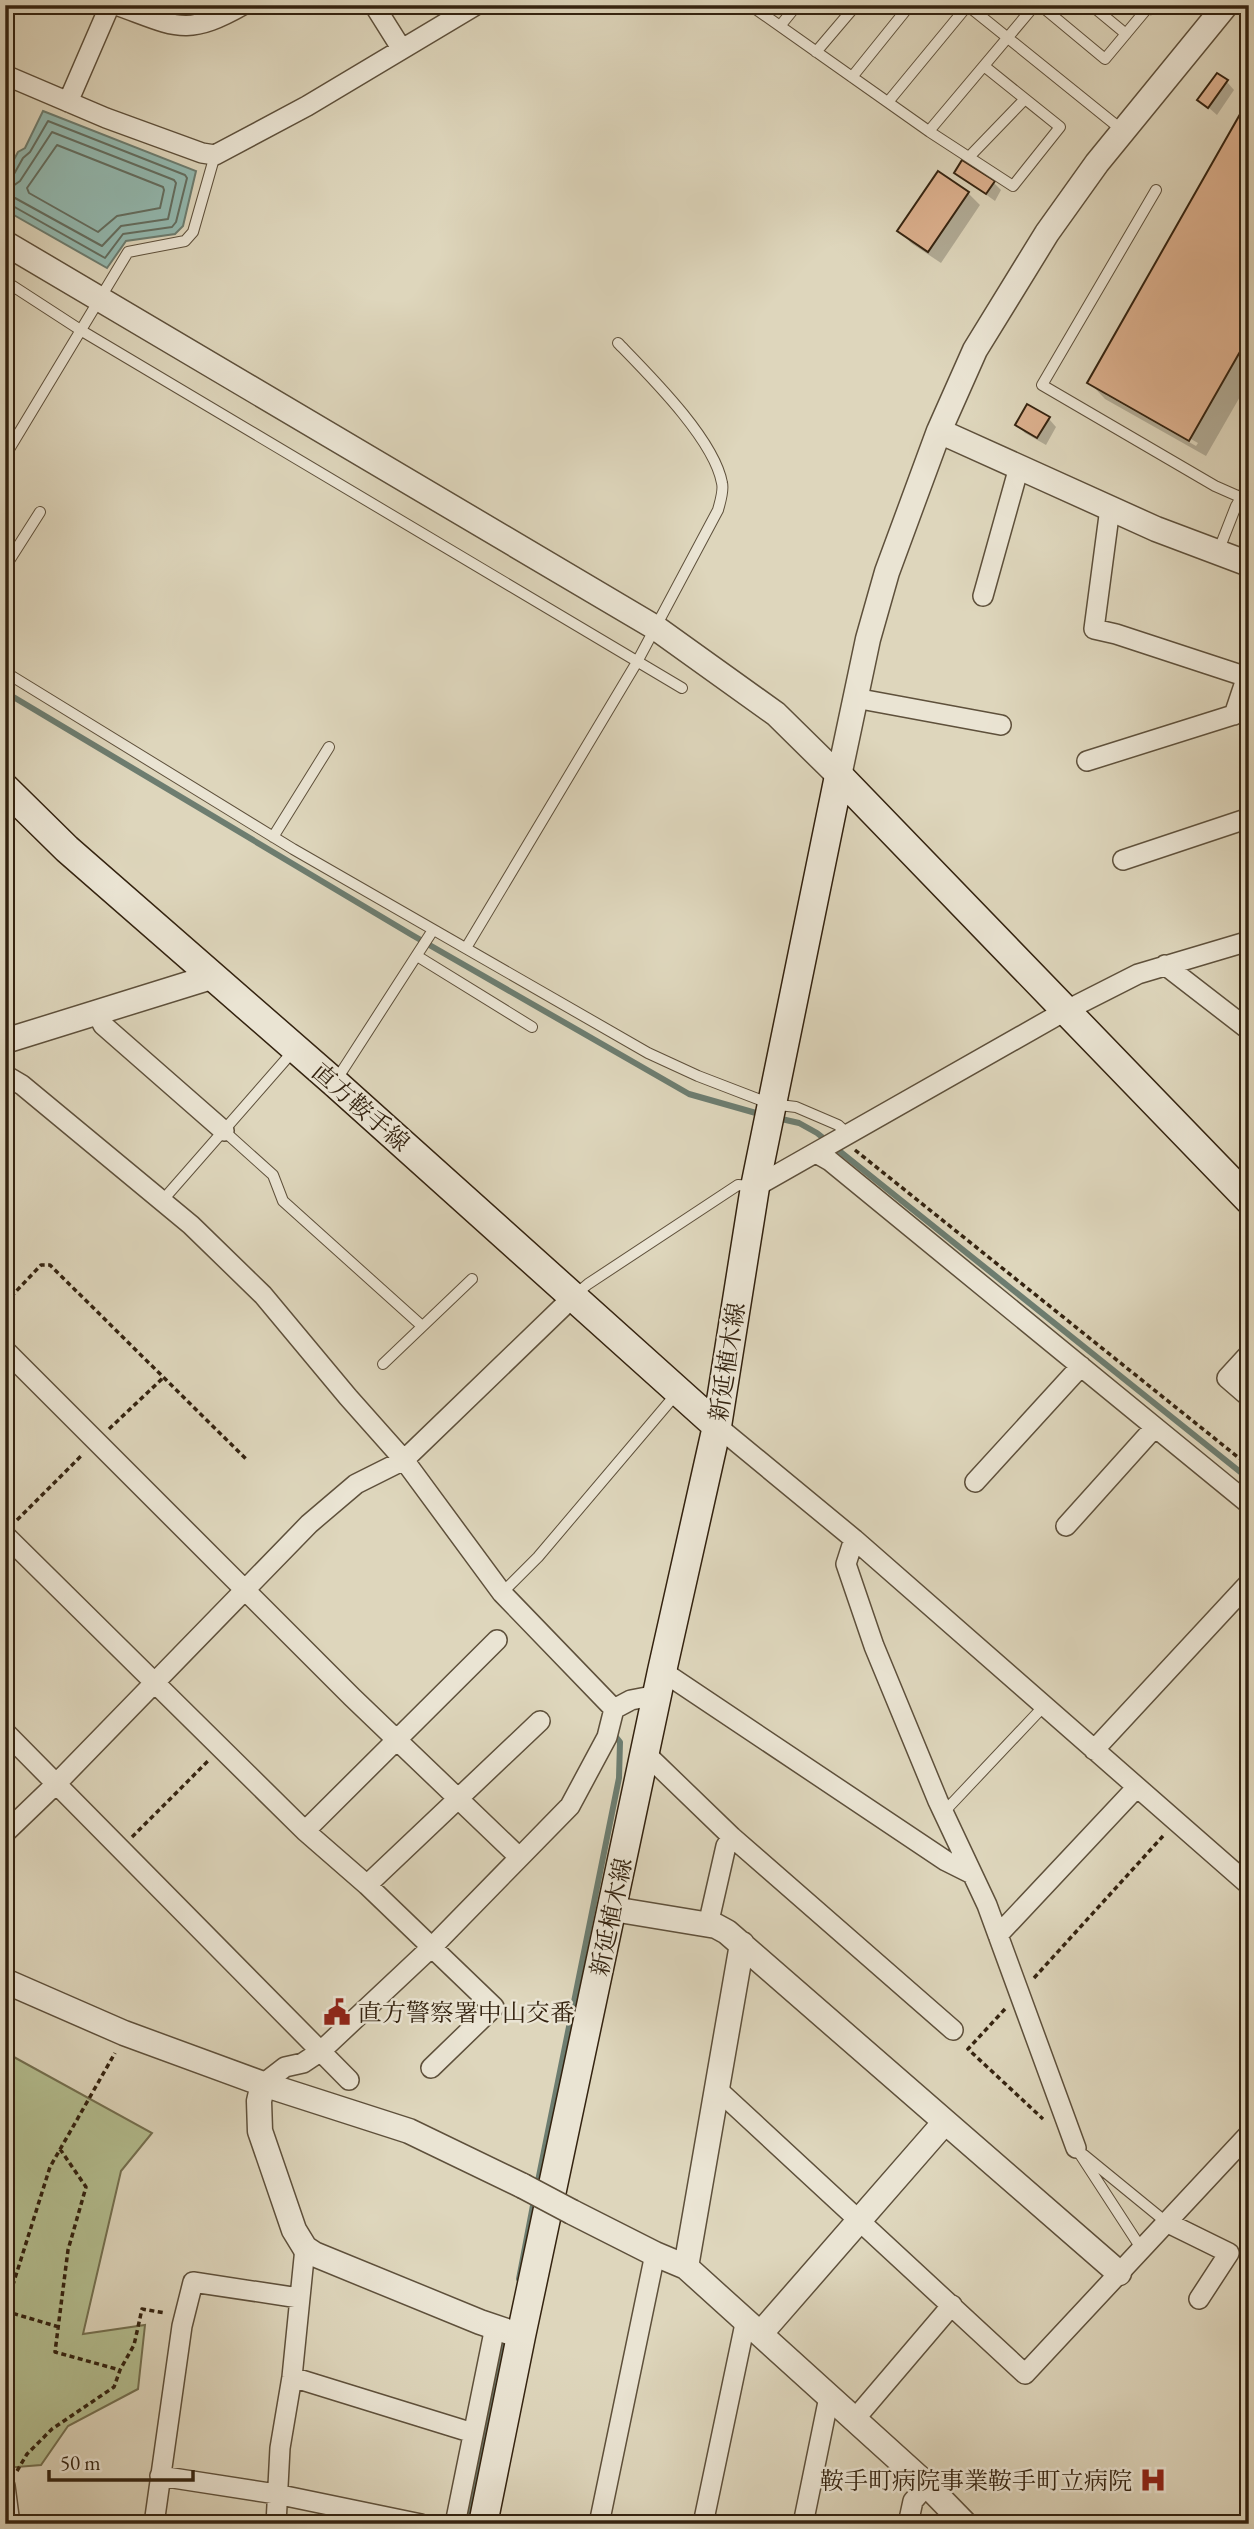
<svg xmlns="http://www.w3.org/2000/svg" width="1254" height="2529" viewBox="0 0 1254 2529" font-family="'EB Garamond','Noto Serif JP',serif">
<rect width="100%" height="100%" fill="#ded6bc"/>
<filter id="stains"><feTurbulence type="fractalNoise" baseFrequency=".00286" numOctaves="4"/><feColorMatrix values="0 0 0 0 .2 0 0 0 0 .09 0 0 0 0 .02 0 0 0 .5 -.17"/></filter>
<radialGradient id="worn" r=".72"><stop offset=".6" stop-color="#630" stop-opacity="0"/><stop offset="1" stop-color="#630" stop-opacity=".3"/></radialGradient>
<path fill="#b3bd8f" stroke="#747050" stroke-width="2" d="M12,2056L152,2133L121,2171L83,2334L145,2325L138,2389L68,2426L41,2465L5,2468V2067Z"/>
<path fill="#93b9b0" stroke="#6d7d70" stroke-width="2" d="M43,111L196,171L183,226L175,234L126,241L107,268L5,210V176L18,152L25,148Z"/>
<path fill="#0003" fill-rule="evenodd" d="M1137,5H1159L1151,16Z
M1227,82L1234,90L1217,115L1200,100Z
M1249,115V381L1206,456L1105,399L1089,382ZM1106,391L1198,443L1196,446L1106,395Z
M956,173L993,182L1001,190L995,201Z
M968,193L980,205L941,263L911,243L899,230Z
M1049,419L1056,427L1046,445L1025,433L1017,425Z"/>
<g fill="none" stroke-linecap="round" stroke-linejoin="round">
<path stroke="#646e60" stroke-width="2" d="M57,145L163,187L164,190L160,208L117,216L98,232L29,193L27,188Z
M5,178L14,174L23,158L30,152L48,121L185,175L187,178L176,222L172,227L123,234L105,258L11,205H5
M5,186H13L20,181L52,132L174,180L176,183L168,219L121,226L102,246L15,198L5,196"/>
<path stroke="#6d7d70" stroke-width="6" d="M5,692L412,935L689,1094L763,1115
M777,1118L799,1123L817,1133L1249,1479
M537,2186L619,1778L620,1742L616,1737
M519,2279L534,2200
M467,2524L506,2341"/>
</g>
<path fill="#ddb18f" stroke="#342310" stroke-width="2" d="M1217,73L1228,80L1208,108L1197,100Z
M1243,109L1249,113V336L1189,441L1087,383Z
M962,160L995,181L986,194L954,173Z
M938,171L969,192L928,252L897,231Z
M1027,404L1050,417L1037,438L1015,425Z"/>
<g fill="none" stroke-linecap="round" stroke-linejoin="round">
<defs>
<path id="service" d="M750,5L930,132L1013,186L1060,127L984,66
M967,5L1122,130
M1040,5L1105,59L1150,5
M1091,5L1126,34
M780,26L797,5
M816,52L856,5
M852,77L910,5
M888,102L968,5
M929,131L1035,5
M969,157L1025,99
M1156,190L1042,385L1215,486L1249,501
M5,281L82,331L682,688
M5,456L128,252L185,241L193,232L215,155
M1218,552L1236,506L1249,484
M5,567L40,512
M5,672L293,849L648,1053L698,1076L771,1104L796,1107L838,1125L849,1135
M273,837L329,747
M466,948L637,662L718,510C720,502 724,491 722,483C714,439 649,375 618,343
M417,956L532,1027
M335,1082L433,930
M224,1131L273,1175L283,1201L422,1326
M162,1201L295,1049
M576,1294L588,1284L738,1185L751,1186
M383,1364L472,1279
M502,1593L538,1557L677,1393
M943,1813L1044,1706
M1076,2148L1141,2248
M1084,2155L1166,2222"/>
<path id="minor" d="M116,5C175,26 185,38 243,5
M374,5L401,48
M5,75L106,118L202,153L215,155L307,106L476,5
M68,102L110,5
M1110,508L1094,629L1116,634L1247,677
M983,596L1019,467
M855,698L1001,725
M1234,715L1249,670
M1087,761L1249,710
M1123,860L1249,818
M1165,965L1249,1030
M97,1013L103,1025L224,1131
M5,1075L22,1085L191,1225L263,1295L348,1397L404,1460L502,1593L614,1709
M816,1153L830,1161L1249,1504
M755,1187L1065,1011L1138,974L1249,941
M5,1350L352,1697L519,1857
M1249,1354L1227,1378L1249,1397
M717,1426L854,1539L1249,1885
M975,1482L1081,1366
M1066,1526L1155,1427
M5,1535L305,1831L367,1885L494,2007L431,2068
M854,1539L846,1564L874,1646L938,1801L987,1905L1076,2148
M662,1671L946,1861L972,1874
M5,1732L349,2080
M1094,1750L1249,1583
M645,1753L732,1837L953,2030
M305,1831L497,1640
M5,1833L56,1784L309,1524L356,1484L404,1460L574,1296
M367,1885L540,1721
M708,1925L726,1846L732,1837
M998,1935L1137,1787
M263,2084L285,2067L303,2063L321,2051L436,1943L570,1806L607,1737L614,1709L631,1700L657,1695
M718,2090L1025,2374L1249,2134
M1166,2222L1229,2253L1199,2299
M292,2377L473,2433
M854,2420L952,2305
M160,2476L276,2494L421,2524
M5,2486L10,2524
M154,2524L182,2326L193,2282L299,2298
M276,2524L280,2448L292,2377L305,2248
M455,2524L495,2327
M599,2524L655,2254
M703,2524L746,2319
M803,2524L829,2397
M908,2524L913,2501L927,2485"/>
<path id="tertiary" d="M5,243L656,628L776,714L839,776
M939,431L1156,529L1249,564
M839,776L868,639L887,572L939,431L975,350L1047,233L1097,163L1226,5
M5,1041L211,977
M613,1909L716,1926L727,1932L1119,2273
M5,1981L124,2033L263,2084L409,2131L523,2186
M263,2084L259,2101L260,2131L294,2230L305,2248L314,2254L480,2322L521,2336
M572,2212L655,2254L686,2267L927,2485L965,2524
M686,2267L742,1944
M761,2333L945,2122"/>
<path id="secondary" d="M839,776L1249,1200
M5,788L67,849L335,1083L717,1426
M483,2524L521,2336L662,1671L717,1426L755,1187L839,776"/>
</defs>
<use href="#service" stroke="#5e503b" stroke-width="12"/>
<use href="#minor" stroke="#5e503b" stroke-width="22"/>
<use href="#tertiary" stroke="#5e503b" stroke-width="27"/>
<use href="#secondary" stroke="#342310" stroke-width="31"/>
<path stroke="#342310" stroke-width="3.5" stroke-dasharray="5 3.5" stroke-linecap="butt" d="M855,1150L1249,1466
M5,1303L41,1265H50L246,1459
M109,1429L164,1377
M17,1520L83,1454
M132,1837L208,1761
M1034,1978L1163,1836
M1005,2009L968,2049L1043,2119
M60,2149L86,2187L68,2250L55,2352L120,2370
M5,2310L50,2167L115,2053
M5,2311L59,2327
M17,2471L27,2454L52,2429L114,2387L120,2370L134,2345L142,2309L165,2313"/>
<use href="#service" stroke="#eae4d3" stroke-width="10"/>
<use href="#minor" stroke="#eae4d3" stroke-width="19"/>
<use href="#tertiary" stroke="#eae4d3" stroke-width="24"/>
<use href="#secondary" stroke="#eae4d3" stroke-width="28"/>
<defs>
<path id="tertiary-bridge" d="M523,2186L572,2212"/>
</defs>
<use href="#tertiary-bridge" stroke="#5e503b" stroke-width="27" stroke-linecap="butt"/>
<use href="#tertiary-bridge" stroke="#eae4d3" stroke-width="24"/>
</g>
<defs>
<symbol id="civic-bare" viewBox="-9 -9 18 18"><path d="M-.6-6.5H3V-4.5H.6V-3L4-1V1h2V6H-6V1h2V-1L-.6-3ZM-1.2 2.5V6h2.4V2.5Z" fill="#8f2418" stroke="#eae4d3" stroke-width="2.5" paint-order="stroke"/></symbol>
<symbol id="hospital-bare" viewBox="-9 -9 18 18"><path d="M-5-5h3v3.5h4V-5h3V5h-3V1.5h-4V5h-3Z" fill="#8f2418" stroke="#eae4d3" stroke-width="2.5" paint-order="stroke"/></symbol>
</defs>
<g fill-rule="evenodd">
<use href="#civic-bare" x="318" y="1993" width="38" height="38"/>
<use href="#hospital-bare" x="1134" y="2461" width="38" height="38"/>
</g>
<g text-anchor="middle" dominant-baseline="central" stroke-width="5" stroke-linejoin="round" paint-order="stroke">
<g font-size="24" fill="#342310" stroke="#eae4d3">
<text transform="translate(361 1107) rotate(41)">直方鞍手線</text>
<text transform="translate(727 1362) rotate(-81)">新延植木線</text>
<text transform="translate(611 1917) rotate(-78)">新延植木線</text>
</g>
<g font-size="24" fill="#342310" stroke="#eae4d3" text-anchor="start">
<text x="358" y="2012">直方警察署中山交番</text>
<text x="1132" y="2480" text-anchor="end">鞍手町病院事業鞍手町立病院</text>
</g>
</g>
<rect width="1254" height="2529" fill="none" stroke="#ded6bc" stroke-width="28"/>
<rect x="7" y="7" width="1240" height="2515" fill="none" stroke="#342310" stroke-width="3.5"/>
<rect x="14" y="14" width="1226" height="2501" fill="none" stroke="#342310" stroke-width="2"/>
<path d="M49 2470v10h144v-10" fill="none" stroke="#342310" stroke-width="3.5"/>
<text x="60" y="2470" font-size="21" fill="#342310" stroke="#eae4d3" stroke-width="5" paint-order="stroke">50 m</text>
<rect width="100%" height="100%" filter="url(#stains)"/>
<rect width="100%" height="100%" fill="url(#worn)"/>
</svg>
